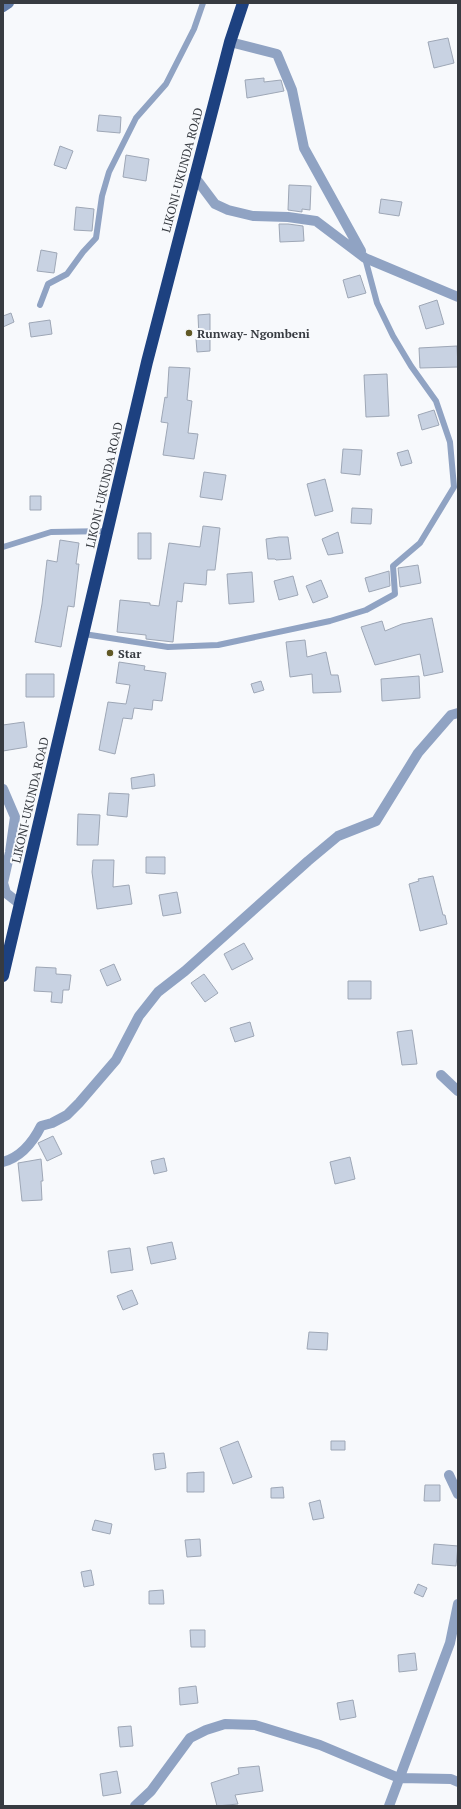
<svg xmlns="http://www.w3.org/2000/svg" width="461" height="1809" viewBox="0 0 461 1809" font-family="'PT Serif',serif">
<rect width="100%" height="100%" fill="#f7f9fc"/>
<path fill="#c8d2e2" stroke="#9ea7b6" d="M448,38L454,63L434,68L428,42Z
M264,78V82L281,80L284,91L247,98L245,80Z
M99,115L121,117L120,133L97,131Z
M60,146L73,151L66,169L54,165Z
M126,155L149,159L146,181L123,177Z
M289,185L311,186L310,210L302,209V212L288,210Z
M381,199L402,202L399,216L379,213Z
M76,207L94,209L92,231L74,230Z
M279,224H288L303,226L304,241L280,242Z
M41,250L57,253L54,273L37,271Z
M360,275L366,293L348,298L343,280Z
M437,300L444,324L426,329L419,306Z
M11,313L14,322L3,327V316Z
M210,314V351L197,352L196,339L199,338L198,315Z
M50,320L52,334L31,337L29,323Z
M457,346L458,367L420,368L419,348Z
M169,367L190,368L187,400L192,401L188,433L198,434L194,459L163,455L168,423L161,422L165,397L167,398Z
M387,374L389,416L366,417L364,375Z
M434,410L439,425L422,430L418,415Z
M343,449L362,450L360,475L341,473Z
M408,450L412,463L401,466L397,453Z
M204,472L226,475L222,500L200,497Z
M325,479L333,511L315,516L307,484Z
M30,496H41V510H30Z
M352,508L372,509L371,524L351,523Z
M203,526L220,528L215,570H207L206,585L184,583L182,602L177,601L173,642L146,639V635L117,632L120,600L150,603V605L159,606L169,543L200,547Z
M338,532L343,553L328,555L322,539Z
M138,533H151V559H138Z
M279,537H288L291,559L276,560L275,559H268L266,539Z
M60,540L79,543L76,564H79L74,607L68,606L61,647L35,642L42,604L47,560L57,562Z
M418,565L421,583L400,587L398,568Z
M389,571L390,586L369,592L365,578Z
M252,572L254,602L229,604L227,574Z
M293,576L298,595L279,600L274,581Z
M321,580L328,597L313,603L306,586Z
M432,618L443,672L424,676L420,654L375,665L361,627L382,621L385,631L402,624Z
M305,640L307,657L326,652L331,675H338L341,692L313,693L312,674L290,677L286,642Z
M119,662L145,666L144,670L166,673L162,701L153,700L152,710L134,708L132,719L123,718L115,754L99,750L108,702L126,704L130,685L116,683Z
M26,674H54V697H26Z
M419,676L420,698L382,701L381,679Z
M261,681L264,690L254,693L251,684Z
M24,722L27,747L3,751V725Z
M154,774L155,786L132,789L131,778Z
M109,793L129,794L127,817L107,815Z
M78,814L100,815L98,845H77Z
M146,857H165V874L146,873Z
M93,860H114L113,887L129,885L132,904L97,909L92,872Z
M433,876L443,915H445L447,924L420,931L409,884L419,881L418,879Z
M177,892L181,913L163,916L159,895Z
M244,943L253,959L232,970L224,954Z
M114,964L121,980L107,986L100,970Z
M36,967L56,968V974L71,975L69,990H63L62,1003L51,1002L52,992L34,991Z
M204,974L218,993L205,1002L191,983Z
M348,981H371V999H348Z
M250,1022L254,1036L235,1042L230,1028Z
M412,1030L417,1064L402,1065L397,1032Z
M53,1136L62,1154L47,1161L38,1143Z
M350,1157L355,1179L335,1184L330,1162Z
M164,1158L167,1171L154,1174L151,1161Z
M41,1159L43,1181H41L42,1200L22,1201L18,1163Z
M172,1242L176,1259L151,1264L147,1247Z
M130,1248L133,1270L111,1273L108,1251Z
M132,1290L138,1304L123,1310L117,1296Z
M309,1332L328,1333L327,1350L307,1349Z
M238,1441L252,1477L233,1484L220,1448Z
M331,1441H345V1450H331Z
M164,1453L166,1468L155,1470L153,1454Z
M204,1472V1492H187V1473Z
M425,1485H440V1501H424Z
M283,1487L284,1498H271V1488Z
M320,1500L324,1518L313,1520L309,1503Z
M95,1520L112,1524L110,1534L92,1530Z
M200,1539L201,1556L187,1557L185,1540Z
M434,1544L458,1546L456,1566L432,1564Z
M91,1570L94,1585L84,1587L81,1572Z
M418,1584L427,1588L423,1597L414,1593Z
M163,1590L164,1604H149V1591Z
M190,1630H205V1647H191Z
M415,1653L417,1670L399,1672L398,1655Z
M196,1686L198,1703L180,1705L179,1688Z
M353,1700L356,1717L340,1720L337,1703Z
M131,1726L133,1746L120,1747L118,1727Z
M259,1766L263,1791L235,1795L238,1804L217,1806L211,1783L239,1774L238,1768Z
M117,1771L121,1793L103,1796L100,1774Z"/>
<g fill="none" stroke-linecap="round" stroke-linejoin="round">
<path stroke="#90a3c3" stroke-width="6" d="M40,305L48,284L67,274L83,252L96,238L102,196L109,172L136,118L166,84L194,29L203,3
M3,547L51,532L107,531
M84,634L168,647L218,645L330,621L366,610L395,594L393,566L420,543L454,487L450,442L436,401L411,366L393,336L377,303L365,258"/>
<path stroke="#90a3c3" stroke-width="10" d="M230,42L277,54L292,90L304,148L361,251
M194,176L215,204L228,210L253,216L288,217L316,221L365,258L458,297
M3,789L15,817L10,852L3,883L6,893L20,904
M441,1075L458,1091
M3,1162C21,1157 33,1142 41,1126L52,1123L67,1115L79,1103L116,1060L139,1016L158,992L185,971L308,861L338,836L376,821L418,753L451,715L458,713
M449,1475L458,1494
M135,1806L151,1791L190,1738L206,1730L225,1724L255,1725L320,1745L399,1778L451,1779L458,1782
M389,1806L450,1643L458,1604"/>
<path stroke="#5f7aa7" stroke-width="10" d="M3,7L9,3"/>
<path stroke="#1d4180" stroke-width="12" d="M3,976L147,362L230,42L243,3"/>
</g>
<g fill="#615926" stroke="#f7f9fc" stroke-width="1.5">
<circle cx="189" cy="333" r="4"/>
<circle cx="110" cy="653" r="4"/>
</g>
<g text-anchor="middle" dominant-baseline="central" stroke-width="4" stroke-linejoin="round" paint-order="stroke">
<g font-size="12" fill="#373b41" stroke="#f7f9fc">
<text transform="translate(182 170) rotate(-75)">LIKONI-UKUNDA ROAD</text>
<text transform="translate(104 485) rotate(-77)">LIKONI-UKUNDA ROAD</text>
<text transform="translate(30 800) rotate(-77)">LIKONI-UKUNDA ROAD</text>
</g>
<g font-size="12" font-weight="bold" fill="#373b41" stroke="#f7f9fc" text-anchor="start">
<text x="197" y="333">Runway- Ngombeni</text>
<text x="118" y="653">Star</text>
</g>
</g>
<rect width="461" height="1809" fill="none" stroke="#373b41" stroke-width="8"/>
</svg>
